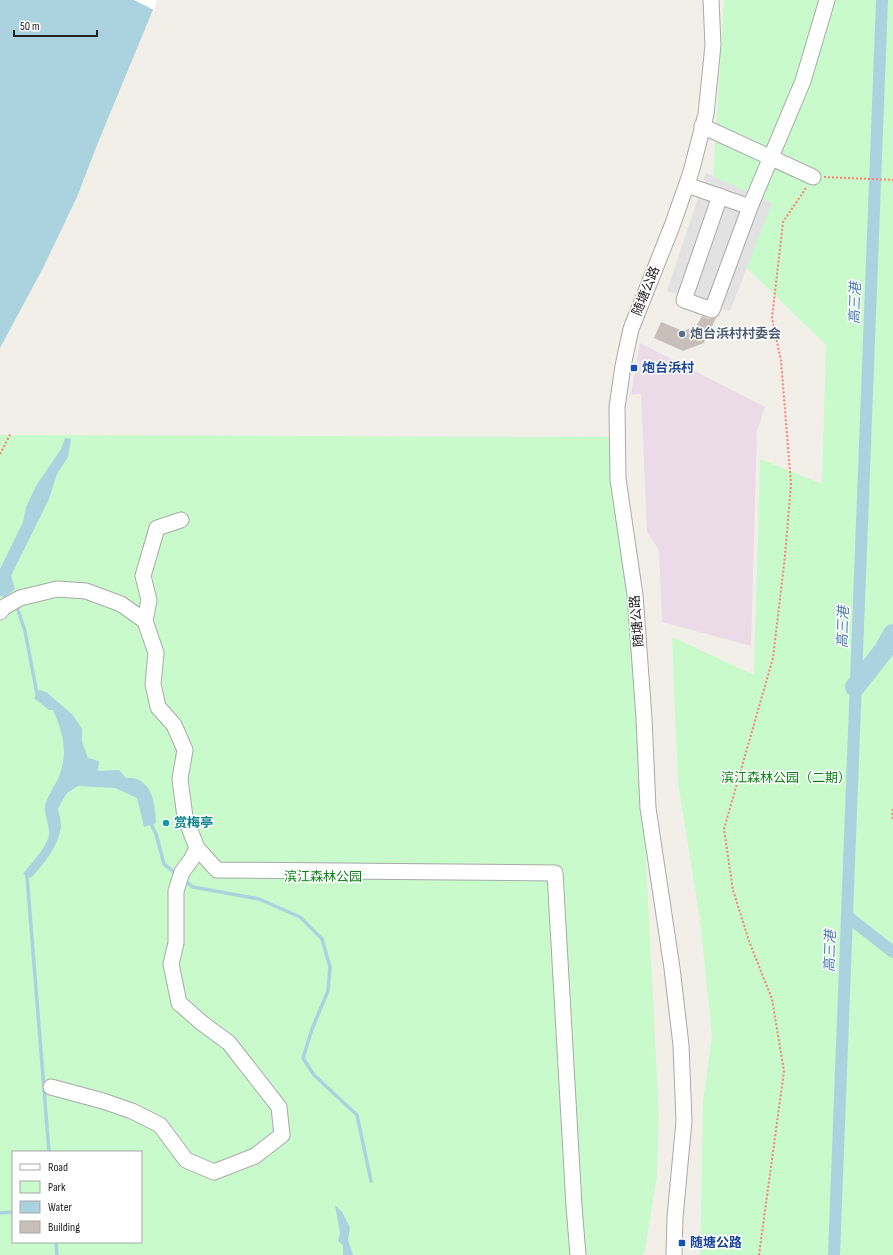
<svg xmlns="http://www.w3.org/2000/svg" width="893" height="1255" viewBox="0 0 893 1255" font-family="'Sofia Sans Condensed','Noto Sans SC',sans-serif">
<rect width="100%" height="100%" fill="#f2efe9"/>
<path fill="#ebdbe8" d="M640,343L765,407L757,431L751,646L662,622L659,550L647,532L641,394L631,395Z"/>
<path fill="#c8facc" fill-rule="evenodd" d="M724,0H893V1255H700L703,1103L712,1035L700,919L678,783L672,637L754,675L760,459L822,484L826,345L695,217L713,179Z
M0,435L612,437L630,548L659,1117L657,1175L644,1255H0ZM13,1152H141V1242H13Z"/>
<path fill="#e2e2e2" d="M706,173L772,203L730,311L667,291Z"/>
<path fill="#aad3df" d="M0,0H157L97,145L77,197L43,268L0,348Z
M65,438L71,439L68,457L57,474L49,499L11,576L15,589L5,597L0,596V569L23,522L26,507L36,486L61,449Z
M39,690L46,692L73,715L82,729V742L88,758L99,761L98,771L119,770L126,778C130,778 136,778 139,780C154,788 155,807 156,823L144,827L137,798L115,788L78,786L67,793L58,808C59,814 61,821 61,827C58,847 44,864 31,878L23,874C30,864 49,846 49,833C49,825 44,813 45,806C47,798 53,788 57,781C69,754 64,736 53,710H49L34,698Z
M335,1205L342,1212L350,1227L348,1240L353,1255H343V1245L338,1241L340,1233Z"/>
<path fill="#fff" d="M134,0H157L154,10Z"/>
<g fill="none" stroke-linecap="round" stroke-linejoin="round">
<path stroke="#aad3df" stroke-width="3.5" d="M16,604L25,631L37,694
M151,824L156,834L164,864L176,874
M27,876L49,1152
M183,879L193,887L259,899L300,917L322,939L330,967L328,991L312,1029L303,1058L314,1075L357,1115L371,1181
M0,1213L13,1212
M56,1242L57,1255"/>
<path stroke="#aad3df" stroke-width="12" d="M847,916L893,952
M834,1255L882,0"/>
<path stroke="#aad3df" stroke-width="20" d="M855,687L884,650L893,634"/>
</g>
<path fill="#c7bfb8" d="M702,316L709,319L716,318L704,343L683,351L654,338L661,322L683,331L696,326Z"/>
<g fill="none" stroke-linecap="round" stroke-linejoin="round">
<defs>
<path id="minor" d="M702,126L813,177
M687,185L750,207L712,310L684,300L720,196
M750,207L803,81L827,0
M0,612L4,607L20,598L57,589L86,591L121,604L145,621L156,653L153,684L158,707L174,725L185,750L180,779L185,817L197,848L191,860L182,872L176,891V943L171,964L179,1003L202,1023L229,1043L279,1107L282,1135L255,1156L214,1172L186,1160L160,1125L132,1111L103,1101L51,1087
M145,621L149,600L143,576L157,528L181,520
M197,848L217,870L555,873L574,1206L578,1255
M674,1255L675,1217L684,1121L681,1045L672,968L648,808L644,718L635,595L618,479L617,407L623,366L631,329L672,226L691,172L706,114L713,45L711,0"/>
</defs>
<use href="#minor" stroke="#a9a9a9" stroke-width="17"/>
<path stroke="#fa8072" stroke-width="2" stroke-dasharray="2 2" stroke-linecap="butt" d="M824,177L893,180
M0,454L11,433
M893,809L892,816L893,820
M759,1255L784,1071L772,999L749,941L733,890L724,829L773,658L785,556L791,484L781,361L772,318L783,222L806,188"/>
<use href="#minor" stroke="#fff" stroke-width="15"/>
</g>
<circle fill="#5c6f8a" stroke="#fff" stroke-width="1.5" cx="682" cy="334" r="4"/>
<g fill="#1a4fb4" stroke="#fff" stroke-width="1.5">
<rect x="630" y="364" width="8" height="8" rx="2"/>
<rect x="678" y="1239" width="8" height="8" rx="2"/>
</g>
<circle fill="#0f9aa8" stroke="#fff" stroke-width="1.5" cx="166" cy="823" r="4"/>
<g text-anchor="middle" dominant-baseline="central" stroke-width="3" stroke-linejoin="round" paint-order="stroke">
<g font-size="13" fill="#222" stroke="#fff">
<text transform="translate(646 291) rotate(-68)">随塘公路</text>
<text transform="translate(637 621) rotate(-95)">随塘公路</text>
</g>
<g font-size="13" font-weight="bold" fill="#4e5e75" stroke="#fff" text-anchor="start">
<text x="690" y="334">炮台浜村村委会</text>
</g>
<g font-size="13" font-weight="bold" fill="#164399" stroke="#fff" text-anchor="start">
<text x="642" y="368">炮台浜村</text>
<text x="690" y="1243">随塘公路</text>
</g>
<g font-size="13" fill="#0c8416" stroke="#fff">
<text x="786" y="778">滨江森林公园（二期）</text>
<text x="323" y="877">滨江森林公园</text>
</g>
<g font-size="13" font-weight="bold" fill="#0d838f" stroke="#fff" text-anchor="start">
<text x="174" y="823">赏梅亭</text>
</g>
<g font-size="14" font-style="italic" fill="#4a7aab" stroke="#fff">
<text transform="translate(855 303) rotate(-88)">高三港</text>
<text transform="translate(843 627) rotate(-88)">高三港</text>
<text transform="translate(830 951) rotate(-88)">高三港</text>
</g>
</g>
<rect x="12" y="1151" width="130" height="92" fill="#ffffff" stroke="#a7a7a7"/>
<rect x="20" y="1164" width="20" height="6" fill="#ffffff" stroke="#a7a7a7"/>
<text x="48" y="1171" font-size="12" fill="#222222">Road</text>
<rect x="20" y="1181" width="20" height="12" fill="#c8facc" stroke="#a7a7a7"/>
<text x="48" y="1191" font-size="12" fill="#222222">Park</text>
<rect x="20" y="1201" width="20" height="12" fill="#aad3df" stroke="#a7a7a7"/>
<text x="48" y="1211" font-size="12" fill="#222222">Water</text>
<rect x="20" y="1221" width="20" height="12" fill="#c7bfb8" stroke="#a7a7a7"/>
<text x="48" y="1231" font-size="12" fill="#222222">Building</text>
<path d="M14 30v6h83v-6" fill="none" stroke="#222222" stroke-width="2"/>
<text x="20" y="30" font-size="12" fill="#222222" stroke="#ffffff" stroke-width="3" paint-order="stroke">50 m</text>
</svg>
